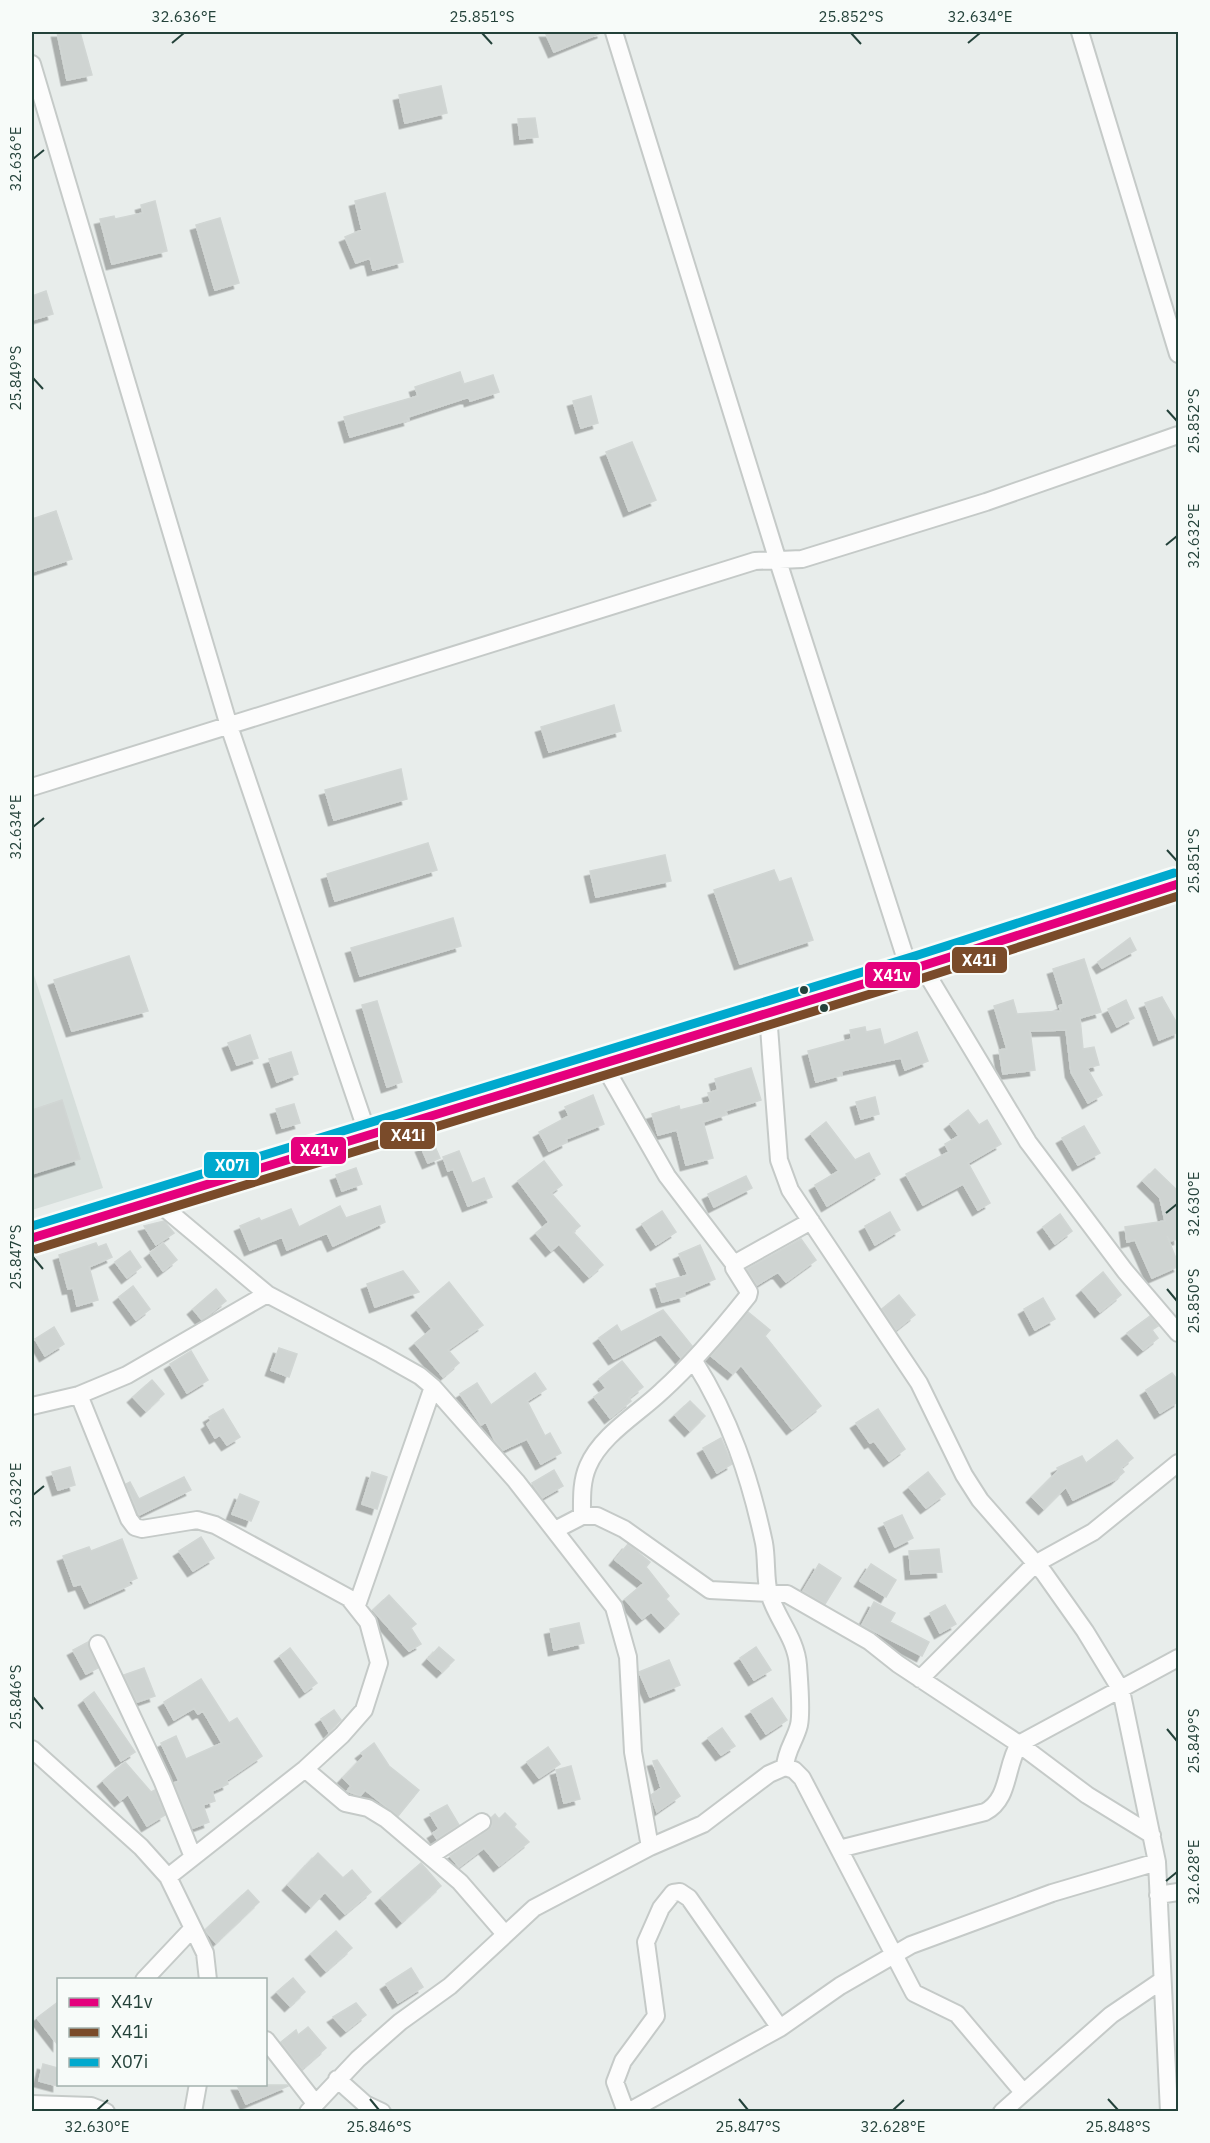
<svg xmlns="http://www.w3.org/2000/svg" width="1210" height="2143" viewBox="0 0 1210 2143" font-family="'IBM Plex Sans',sans-serif">
<defs>
<filter id="shadow"><feDropShadow dx="-5.5" dy="5.5" stdDeviation="0" flood-color="#0004"/></filter>
</defs>
<rect width="100%" height="100%" fill="#e8edeb"/>
<path fill="#d6dedb" d="M32,969L103,1188L32,1210Z"/>
<path fill="#cfd4d2" stroke="#d1d6d4" stroke-width="1.5" filter="url(#shadow)" d="M57,32H80L92,75L67,80Z
M545,32H603L554,52Z
M441,86L447,113L405,123L399,95Z
M535,118L538,137L520,139L518,119Z
M385,193L403,262L373,270L370,258L356,263L345,237L362,230L355,201Z
M155,201L167,251L112,264L100,219L114,216L115,219L143,213L141,205Z
M220,218L239,283L215,290L196,225Z
M46,291L53,314L32,320V296Z
M460,372L464,384L493,375L499,392L470,401L469,397L408,417L409,420L350,437L344,417L418,396L415,387Z
M591,396L598,423L581,428L573,401Z
M632,442L656,500L629,511L606,452Z
M56,511L72,559L32,572V519Z
M614,705L621,731L549,752L541,727Z
M401,769L407,799L334,820L325,790Z
M428,843L437,870L335,901L327,874Z
M665,855L671,881L596,897L590,871Z
M774,870L779,882L791,878L813,940L740,964L714,890Z
M453,918L461,946L360,976L351,948Z
M1130,938L1136,950L1102,968L1098,962Z
M129,956L148,1011L72,1031L54,980Z
M1084,959L1101,1012L1080,1018L1083,1049L1094,1047L1099,1065L1087,1068L1102,1095L1088,1103L1071,1072L1066,1030L1030,1031L1035,1070L1003,1074L999,1050L1007,1049L994,1006L1013,1000L1017,1014L1061,1011L1059,1006L1064,1004L1053,969Z
M1162,997L1179,1027V1032L1159,1040L1145,1003Z
M1126,1000L1134,1018L1117,1027L1108,1009Z
M377,1001L402,1082L387,1087L362,1005Z
M865,1027L866,1032L880,1029L884,1045L917,1032L928,1061L905,1070L901,1058L841,1071L842,1075L816,1082L808,1051L852,1039L850,1030Z
M250,1035L258,1058L237,1065L228,1043Z
M291,1052L298,1074L277,1082L269,1059Z
M751,1068L761,1100L725,1111L727,1114L703,1122L713,1158L686,1165L677,1130L658,1135L652,1114L679,1106L680,1110L711,1102L708,1093L718,1090L715,1079Z
M593,1095L604,1124L566,1139L567,1142L549,1151L539,1132L569,1116L565,1107Z
M875,1097L879,1114L861,1119L856,1102Z
M62,1100L80,1159L32,1174V1110Z
M294,1104L300,1123L282,1128L276,1109Z
M968,1110L979,1125L987,1120L1001,1144L968,1163L990,1203L978,1210L963,1184L923,1205L906,1174L949,1152L945,1144L959,1136L950,1124Z
M826,1122L855,1160L869,1153L880,1174L827,1206L815,1185L839,1171L811,1134Z
M1084,1126L1100,1153L1078,1165L1062,1138Z
M433,1142L440,1158L428,1163L421,1147Z
M459,1151L472,1183L484,1178L492,1197L468,1206L453,1169L448,1171L443,1157Z
M544,1161L562,1185L551,1193L580,1226L573,1232L603,1265L589,1277L559,1244L551,1251L536,1233L549,1222L518,1181Z
M356,1168L362,1184L342,1191L336,1175Z
M1155,1169L1179,1192V1209H1176L1179,1239L1170,1241L1167,1236L1179,1266L1152,1278L1135,1240L1127,1242L1125,1227L1165,1221L1160,1198L1143,1181Z
M746,1176L752,1188L714,1207L708,1194Z
M340,1206L346,1218L380,1206L385,1222L333,1246L327,1233L287,1250L282,1237L250,1250L240,1226L259,1218L261,1221L291,1209L299,1227Z
M662,1211L676,1232L656,1245L642,1224Z
M890,1212L900,1230L875,1245L865,1226Z
M1060,1214L1072,1231L1055,1244L1043,1227Z
M164,1221L174,1233L156,1245L144,1226Z
M801,1239L816,1260L786,1282L778,1272L757,1285L747,1269Z
M96,1243L98,1247L106,1244L112,1257L89,1267L98,1300L77,1306L73,1288L68,1289L59,1255Z
M163,1243L177,1260L163,1271L150,1253Z
M700,1245L715,1279L684,1292L685,1296L662,1302L656,1284L688,1275L679,1254Z
M130,1251L141,1267L127,1278L115,1262Z
M403,1271L419,1292L375,1307L367,1284Z
M1103,1272L1121,1295L1100,1312L1082,1290Z
M449,1282L483,1325L448,1350L459,1363L443,1377L415,1343L432,1329L417,1310Z
M133,1286L150,1309L136,1320L119,1297Z
M216,1289L226,1301L202,1320L193,1309Z
M899,1295L915,1315L896,1330L882,1309Z
M1043,1298L1055,1319L1035,1330L1024,1309Z
M663,1310L692,1346L681,1358L661,1334L614,1359L599,1338L617,1325L621,1332Z
M748,1312L770,1330L765,1336L821,1406L792,1429L741,1365L733,1374L711,1356Z
M1150,1316L1158,1326L1152,1330L1158,1338L1143,1350L1127,1333Z
M54,1327L64,1344L45,1356L35,1339Z
M279,1348L297,1354L289,1377L271,1370Z
M191,1351L208,1380L187,1393L170,1364Z
M622,1361L643,1387L629,1398L631,1401L610,1418L594,1397L606,1388L599,1379Z
M535,1373L546,1389L527,1401L545,1436L550,1433L561,1453L541,1464L527,1439L503,1450L495,1441L486,1422L481,1425L460,1394L477,1383L491,1405Z
M1172,1373L1179,1382V1401L1160,1413L1146,1390Z
M152,1380L164,1394L146,1411L133,1397Z
M690,1401L705,1416L690,1431L675,1415Z
M223,1409L240,1437L227,1445L220,1435L215,1438L207,1424L211,1421L209,1417Z
M878,1409L905,1449L889,1461L874,1441L870,1443L856,1423Z
M721,1438L732,1464L717,1473L703,1448Z
M1117,1440L1133,1458L1121,1468L1124,1472L1116,1479L1073,1500L1066,1487L1044,1509L1032,1497L1058,1471L1057,1468L1082,1456L1086,1463Z
M70,1467L75,1485L58,1490L52,1472Z
M554,1470L563,1486L542,1498L532,1483Z
M372,1472L387,1477L377,1509L362,1504Z
M928,1472L945,1494L926,1508L909,1487Z
M184,1477L191,1490L139,1515L126,1484L130,1482L139,1499Z
M240,1494L259,1502L251,1521L232,1514Z
M902,1515L913,1538L895,1547L884,1523Z
M201,1537L214,1558L193,1571L179,1551Z
M122,1539L137,1578L128,1582L130,1585L90,1603L81,1584L74,1586L63,1556L89,1547L91,1551Z
M628,1544L650,1562L646,1567L669,1596L666,1599L679,1614L665,1627L651,1612L642,1619L625,1599L644,1583L615,1560Z
M939,1549L942,1572L911,1574L909,1551Z
M819,1564L841,1578L825,1604L803,1591Z
M871,1564L896,1580L886,1597L860,1581Z
M389,1595L416,1624L411,1628L421,1644L409,1651L373,1610Z
M874,1602L895,1613L890,1622L929,1642L922,1656L862,1625Z
M945,1605L956,1624L940,1633L930,1613Z
M579,1623L584,1643L554,1650L550,1629Z
M88,1642L98,1668L86,1674L73,1650Z
M439,1647L454,1660L442,1672L428,1659Z
M756,1647L771,1670L754,1680L740,1658Z
M290,1648L317,1683L305,1692L280,1656Z
M669,1660L680,1685L650,1697L639,1672Z
M144,1668L155,1696L137,1702L124,1675Z
M201,1679L229,1723L237,1718L262,1756L227,1780L228,1784L212,1791L215,1801L203,1805L209,1822L193,1828L174,1783L179,1781L161,1743L176,1736L186,1759L222,1743L203,1711L198,1714L194,1708L174,1720L164,1702Z
M94,1692L135,1752L121,1761L84,1700Z
M772,1698L787,1720L766,1734L751,1711Z
M334,1710L341,1720L329,1732L321,1719Z
M722,1728L735,1746L721,1755L708,1738Z
M374,1743L389,1766L419,1790L398,1816L365,1790L360,1796L347,1791L351,1786L343,1778L364,1756L361,1753Z
M548,1747L560,1764L539,1778L527,1762Z
M657,1760L680,1796L657,1812L651,1795L661,1788L653,1761Z
M125,1762L151,1792L155,1790L165,1815L147,1826L128,1794L120,1801L103,1781Z
M571,1766L580,1799L564,1803L556,1770Z
M447,1805L459,1825L437,1839L433,1833L439,1829L430,1814Z
M505,1813L516,1824L514,1827L529,1842L499,1866L484,1848L459,1867L450,1856L488,1830L492,1826L491,1818L495,1814L499,1819Z
M318,1853L343,1878L352,1870L371,1892L345,1914L325,1892L311,1907L288,1885Z
M421,1863L441,1886L402,1922L381,1898Z
M248,1890L259,1902L216,1943L205,1930Z
M336,1931L352,1948L326,1971L311,1954Z
M411,1968L423,1987L398,2003L386,1984Z
M293,1978L305,1992L290,2006L277,1992Z
M58,2002V2045L37,2018Z
M356,2003L366,2015L346,2031L333,2017Z
M308,2027L326,2048L302,2069L281,2042L296,2030L298,2035Z
M43,2064L58,2068V2086L39,2081Z
M237,2085H287L288,2086L246,2104Z"/>
<g fill="none" stroke-linecap="round" stroke-linejoin="round">
<defs>
<path id="minor" d="M614,32L777,558L909,969
M1080,32L1178,354
M32,64L229,726L368,1135
M32,787L755,561L802,559L986,502L1178,435
M922,966L1028,1142L1125,1271L1178,1333
M768,1014L779,1160L790,1190L919,1383L964,1475L980,1500L1044,1573L1085,1631L1121,1690L1157,1862L1169,2112
M603,1064L667,1176L734,1264
M155,1200L267,1294L381,1354L420,1376L433,1387L516,1481L614,1607L628,1657L633,1752L650,1847
M694,1361C730,1418 750,1477 764,1543C767,1559 765,1580 769,1593C776,1618 796,1638 798,1665C799,1680 802,1711 799,1725C795,1741 786,1750 785,1767
M79,1395L129,1519L135,1527L142,1529L197,1520L215,1525L349,1598L368,1622L379,1663L364,1710L342,1735L305,1769L168,1877
M32,1406L79,1395L127,1375L267,1294
M582,1516C582,1499 581,1482 588,1466C601,1435 638,1414 662,1391C694,1362 721,1330 748,1296L749,1292L734,1268V1264L811,1221
M555,1530L582,1516H597L624,1529L710,1590L787,1594L869,1641L898,1664L1019,1744L1087,1795L1152,1835
M357,1605L433,1387
M98,1644L162,1780L193,1857
M920,1679L1035,1564L1093,1532L1178,1463
M32,1749L141,1847L168,1877L205,1953L208,1980
M305,1769L345,1803L368,1808L386,1819L460,1882L505,1934
M839,1849L985,1812C1010,1799 1005,1767 1019,1744L1178,1658
M430,1856L482,1822
M1158,1895L1178,1892
M144,1980L193,1928
M266,2040L315,2103
M337,2079L365,2104L382,2112
M32,2104L91,2106L106,2112
M193,2112L198,2084
M308,2112L358,2059L400,2022L450,1986L534,1908L650,1847L703,1824L769,1774L785,1767L794,1770L802,1778L914,1993L957,2014L1023,2092
M626,2112L615,2082L623,2061L656,2016L646,1942L661,1908L673,1893L680,1892L689,1898L780,2028
M628,2112L780,2028L840,1986L911,1945L1052,1893L1157,1862
M1002,2112L1111,2015L1161,1981"/>
<path id="major" d="M32,1238L922,966L1178,884"/>
</defs>
<use href="#minor" stroke="#c5cac8" stroke-width="20"/>
<use href="#major" stroke="#c3ccc9" stroke-width="24"/>
<use href="#minor" stroke="#fcfcfc" stroke-width="16"/>
<use href="#major" stroke="#cfd7d5" stroke-width="21"/>
<defs>
<path id="bus-1" d="M32,1238L922,966L1178,884"/>
<path id="bus-2" d="M36,1249L926,977L1178,896"/>
<path id="bus-3" d="M32,1226L918,955L1174,873"/>
</defs>
<use href="#bus-1" stroke="#f7fbf9" stroke-width="14"/>
<use href="#bus-2" stroke="#f7fbf9" stroke-width="14"/>
<use href="#bus-3" stroke="#f7fbf9" stroke-width="14"/>
<use href="#bus-1" stroke="#e5007d" stroke-width="9"/>
<use href="#bus-2" stroke="#7a4b2a" stroke-width="9"/>
<use href="#bus-3" stroke="#00a9ce" stroke-width="9"/>
</g>
<path fill="none" stroke="#24423a" stroke-width="2" d="M482,33L492,44M851,33L861,44M172,43L184,33M968,43L980,33M33,159L44,150M33,378L43,389M1167,410L1177,421M1166,545L1177,536M33,827L44,818M1167,850L1177,861M1166,1213L1177,1204M33,1257L43,1269M1167,1289L1177,1301M33,1495L44,1486M33,1697L43,1709M1167,1729L1177,1741M1166,1881L1177,1872M370,2099L379,2110M739,2099L748,2110M1108,2099L1118,2110M97,2110L108,2100M893,2110L904,2100"/>
<g fill="#24423a" stroke="#f7fbf9" stroke-width="2">
<circle cx="804" cy="990" r="5"/>
<circle cx="824" cy="1008" r="5"/>
</g>
<g stroke="#f7fbf9" stroke-width="2">
<rect x="951" y="946" width="57" height="28" rx="6" fill="#7a4b2a"/>
<rect x="864" y="961" width="57" height="28" rx="6" fill="#e5007d"/>
<rect x="379" y="1121" width="57" height="29" rx="6" fill="#7a4b2a"/>
<rect x="290" y="1136" width="57" height="29" rx="6" fill="#e5007d"/>
<rect x="203" y="1151" width="57" height="28" rx="6" fill="#00a9ce"/>
</g>
<g font-size="16" text-anchor="middle" font-weight="bold" fill="#fff">
<text x="979" y="966">X41i</text>
<text x="892" y="981">X41v</text>
<text x="408" y="1141">X41i</text>
<text x="319" y="1156">X41v</text>
<text x="232" y="1171">X07i</text>
</g>
<rect width="1210" height="2143" fill="none" stroke="#f7fbf9" stroke-width="66"/>
<rect x="57" y="1978" width="210" height="108" fill="#f7fbf9" stroke="#a3b1ad" stroke-width="1.5"/>
<rect x="69" y="1998" width="30" height="9" fill="#e5007d" stroke="#a3b1ad" stroke-width="1.5"/>
<text x="111" y="2008" font-size="18" fill="#24423a">X41v</text>
<rect x="69" y="2028" width="30" height="9" fill="#7a4b2a" stroke="#a3b1ad" stroke-width="1.5"/>
<text x="111" y="2038" font-size="18" fill="#24423a">X41i</text>
<rect x="69" y="2058" width="30" height="9" fill="#00a9ce" stroke="#a3b1ad" stroke-width="1.5"/>
<text x="111" y="2068" font-size="18" fill="#24423a">X07i</text>
<rect x="33" y="33" width="1144" height="2077" fill="none" stroke="#24423a" stroke-width="2"/>
<g font-size="15" text-anchor="middle" fill="#24423a">
<text x="184" y="22">32.636°E</text>
<text x="482" y="22">25.851°S</text>
<text x="851" y="22">25.852°S</text>
<text x="980" y="22">32.634°E</text>
<text transform="translate(16 159) rotate(-90)" y="5">32.636°E</text>
<text transform="translate(16 378) rotate(-90)" y="5">25.849°S</text>
<text transform="translate(1194 421) rotate(-90)" y="5">25.852°S</text>
<text transform="translate(1194 536) rotate(-90)" y="5">32.632°E</text>
<text transform="translate(16 827) rotate(-90)" y="5">32.634°E</text>
<text transform="translate(1194 861) rotate(-90)" y="5">25.851°S</text>
<text transform="translate(1194 1204) rotate(-90)" y="5">32.630°E</text>
<text transform="translate(16 1257) rotate(-90)" y="5">25.847°S</text>
<text transform="translate(1194 1301) rotate(-90)" y="5">25.850°S</text>
<text transform="translate(16 1495) rotate(-90)" y="5">32.632°E</text>
<text transform="translate(16 1697) rotate(-90)" y="5">25.846°S</text>
<text transform="translate(1194 1741) rotate(-90)" y="5">25.849°S</text>
<text transform="translate(1194 1872) rotate(-90)" y="5">32.628°E</text>
<text x="97" y="2132">32.630°E</text>
<text x="379" y="2132">25.846°S</text>
<text x="748" y="2132">25.847°S</text>
<text x="893" y="2132">32.628°E</text>
<text x="1118" y="2132">25.848°S</text>
</g>
</svg>
